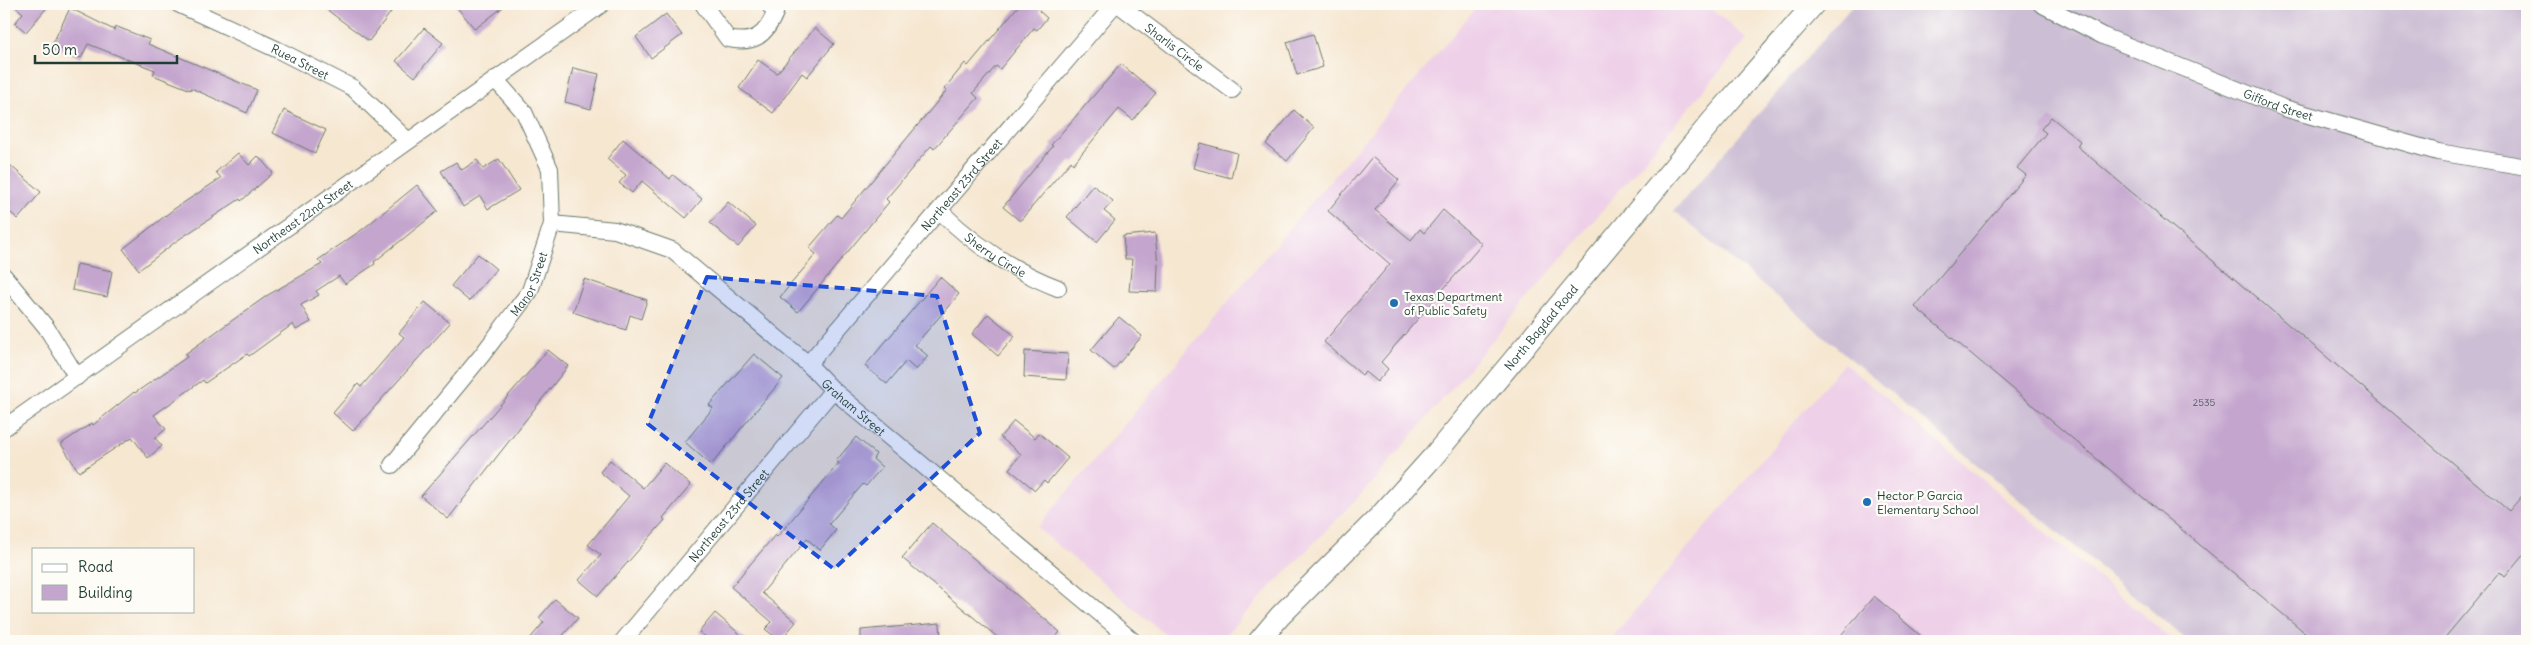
<svg xmlns="http://www.w3.org/2000/svg" width="2531" height="645" viewBox="0 0 2531 645" font-family="Delius,sans-serif">
<rect width="100%" height="100%" fill="#fdfcf7"/>
<filter id="ink" filterUnits="userSpaceOnUse"><feTurbulence type="fractalNoise" baseFrequency=".02" numOctaves="2"/><feDisplacementMap in="SourceGraphic" scale="10" xChannelSelector="R" yChannelSelector="G"/><feConvolveMatrix kernelMatrix="1 2 1 2 8 2 1 2 1" color-interpolation-filters="sRGB"/></filter>
<filter id="wash" filterUnits="userSpaceOnUse"><feTurbulence type="fractalNoise" baseFrequency=".0096" numOctaves="4" result="noise"/><feDisplacementMap in="SourceGraphic" scale="20" xChannelSelector="R" yChannelSelector="G"/><feGaussianBlur stdDeviation="1.12" result="paint"/><feColorMatrix in="noise" values="0 0 0 0 0 0 0 0 0 0 0 0 0 0 0 0 0 1.4 0 .05"/><feComposite in="paint" operator="in"/></filter>
<g filter="url(#wash)">
<rect width="100%" height="100%" fill="#f6e7d1"/>
<path fill="#eed0e8" d="M1479,4H1706L1747,39L1371,484L1225,635L1172,640L1037,528Z
M1844,363L2174,641H1609Z"/>
<path fill="#ccbed4" d="M1854,4H2527V641H2188L1674,211Z"/>
<g id="blocks">
<path fill="#c4a5ce" d="M12,4H50L26,32L15,23L23,13Z
M319,4H397L369,41Z
M454,4H507L475,29Z
M1020,4H1045L1039,11L1047,18L1037,30L1034,28L1000,69L996,66L973,93L978,98L934,149L931,146L886,199L889,202L798,312L780,297L816,254L809,248L837,215L841,218L946,91L944,89L965,63L968,66Z
M70,8L114,30L115,26L150,40L148,44L257,90L247,113L191,88V90L153,75L155,70L88,44L81,58L52,45Z
M666,14L682,35L651,58L636,37Z
M424,28L443,43L415,77L396,61Z
M815,28L834,44L807,77L802,73L773,113L739,88L758,60L777,73Z
M1313,34L1323,67L1297,75L1287,42Z
M1121,64L1156,93L1133,120L1119,109L1073,164L1071,161L1020,221L1003,207L1053,146L1051,145Z
M573,68L599,74L591,109L565,102Z
M284,110L326,130L315,153L273,133Z
M1294,110L1314,128L1287,161L1266,144Z
M2051,117L2080,141L2077,146L2509,511L2527,490V551L2505,577L2500,572L2442,641H2315L1915,307L2026,175L2017,168L2046,133L2041,129Z
M623,139L670,179L673,175L702,199L686,218L642,181L632,193L619,183L626,175L607,159Z
M1200,143L1237,153L1231,178L1193,168Z
M238,153L249,165L258,156L273,173L241,201L240,199L178,240L139,270L123,249L174,209L221,178L216,172Z
M1372,157L1399,180L1375,210L1411,240L1420,229L1424,233L1443,210L1482,244L1381,362L1388,369L1377,382L1365,372L1362,375L1324,342L1390,264L1328,211Z
M499,159L519,190L488,209L480,196L463,207L441,171L456,162L462,170L477,160L483,169Z
M4,160L41,192L18,219L4,207Z
M417,185L438,211L374,262L375,264L345,284L339,276L316,291L319,295L301,305L311,322L296,330L293,324L249,356L247,354L205,383L203,380L154,415L166,429L155,438L162,446L148,458L132,437L79,472L61,444L92,423L93,425L134,392L135,393L187,357L185,354L268,295L322,264L318,260L363,229Z
M1093,185L1113,201L1104,211L1115,220L1097,242L1067,217Z
M728,202L756,226L738,247L710,223Z
M1155,233L1158,265L1157,292L1129,291L1132,259H1125L1123,236Z
M478,254L496,269L469,301L451,286Z
M77,264L112,271L107,297L72,290Z
M940,277L959,294L915,345L928,356L916,370L906,361L887,384L865,366Z
M584,279L647,300L641,319L630,315L626,330L573,312Z
M425,302L450,323L353,431L333,413L358,384L361,387L404,337L399,333Z
M988,314L1015,336L998,356L972,334Z
M1119,317L1142,336L1114,369L1091,350Z
M548,350L568,366L448,519L421,496Z
M1025,351L1068,354L1066,380L1024,377Z
M754,354L783,378L711,465L685,442L713,408L709,405Z
M1014,421L1035,438L1039,433L1068,458L1047,483L1044,480L1035,490L1009,469L1021,454L1000,437Z
M856,437L876,454L873,459L882,467L866,486L863,484L829,524L836,530L820,550L807,539L762,593L796,622L780,641L765,629L772,622L731,587L775,535L777,537L839,463L836,461Z
M610,460L643,488L664,463L691,485L663,518L665,520L598,596L579,580L601,555L588,545L629,496L600,472Z
M932,523L1060,632L1052,641H1002L902,558Z
M1874,596L1927,641H1836Z
M555,599L578,618L558,641H528L544,622L539,618Z
M715,613L748,641H711L699,632Z
M940,623L941,641H861V630Z"/>
</g>
</g>
<g filter="url(#ink)">
<use href="#blocks" fill-opacity="0" stroke="#6a786b" stroke-width="1"/>
<g fill="none" stroke-linecap="round" stroke-linejoin="round">
<defs>
<g id="minor">
<path id="s1" d="M178,4L278,50L353,88L407,140"/>
<path d="M703,4L728,39C753,44 765,37 775,13L769,4"/>
<path id="s2" d="M1118,4L1232,90"/>
<path id="s3" d="M2041,4L2103,36L2284,108L2438,152L2527,167"/>
<path id="s4" d="M940,211C975,246 1012,270 1058,288"/>
<path id="s5" d="M552,224L615,230L672,250L808,364L833,390L1133,641"/>
<path d="M4,276L46,327L77,377"/>
<path id="s6" d="M808,364L1115,4"/>
<path id="s7" d="M4,428L602,4"/>
<path id="s8" d="M392,465L482,355L530,291L552,224L550,169L524,112L495,79"/>
<path id="s9" d="M623,641L833,390"/>
</g>
<g id="tertiary">
<path id="s10" d="M1259,641L1280,616L1380,516L1432,458L1712,121L1814,4"/>
</g>
</defs>
<use href="#minor" stroke="#6a786b" stroke-width="18"/>
<use href="#tertiary" stroke="#6a786b" stroke-width="23"/>
<use href="#minor" stroke="#fff" stroke-width="16"/>
<use href="#tertiary" stroke="#fff" stroke-width="21"/>
</g>
</g>
<path fill="#1d4ed8" fill-opacity="0.2" stroke="#1d4ed8" stroke-width="4" stroke-dasharray="10 6" stroke-linejoin="round" d="M707,277L937,296L980,433L834,569L648,424Z"/>
<g fill="#1f6fb2" stroke="#fdfcf7" stroke-width="2">
<circle cx="1394" cy="303" r="5"/>
<circle cx="1867" cy="502" r="5"/>
</g>
<g text-anchor="middle" dominant-baseline="central" stroke-width="4.5" stroke-linejoin="round" paint-order="stroke">
<g font-size="10" fill="#48575a">
<text x="2204" y="402">2535</text>
</g>
<g font-size="12" fill="#1f3d34" stroke="#fdfcf7">
<text stroke="none"><textPath href="#s2" startOffset="71">Sharlis Circle</textPath></text>
<text stroke="none"><textPath href="#s1" startOffset="135">Ruea Street</textPath></text>
<text stroke="none"><textPath href="#s3" startOffset="258">Gifford Street</textPath></text>
<text stroke="none"><textPath href="#s6" startOffset="236">Northeast 23rd Street</textPath></text>
<text stroke="none"><textPath href="#s7" startOffset="366">Northeast 22nd Street</textPath></text>
<text stroke="none"><textPath href="#s4" startOffset="71">Sherry Circle</textPath></text>
<text stroke="none"><textPath href="#s8" startOffset="228">Manor Street</textPath></text>
<text stroke="none"><textPath href="#s10" startOffset="422">North Bagdad Road</textPath></text>
<text stroke="none"><textPath href="#s5" startOffset="364">Graham Street</textPath></text>
<text stroke="none"><textPath href="#s9" startOffset="164">Northeast 23rd Street</textPath></text>
</g>
<g font-size="12" fill="#1f3d34" stroke="#fdfcf7" text-anchor="start">
<text x="1404" y="296">Texas Department<tspan x="1404" dy="14">of Public Safety</tspan></text>
<text x="1877" y="495">Hector P Garcia<tspan x="1877" dy="14">Elementary School</tspan></text>
</g>
</g>
<rect width="2531" height="645" fill="none" stroke="#fdfcf7" stroke-width="20"/>
<rect x="32" y="548" width="162" height="65" fill="#fdfcf7" stroke="#a4b0a9"/>
<rect x="42" y="564" width="25" height="8" fill="#ffffff" stroke="#a4b0a9"/>
<text x="78" y="572" font-size="15" fill="#1f3d34">Road</text>
<rect x="42" y="585" width="25" height="15" fill="#c4a5ce" stroke="#a4b0a9"/>
<text x="78" y="598" font-size="15" fill="#1f3d34">Building</text>
<path d="M35 55v8h142v-8" fill="none" stroke="#1f3d34" stroke-width="2.5"/>
<text x="42" y="55" font-size="15" fill="#1f3d34" stroke="#fdfcf7" stroke-width="4" paint-order="stroke">50 m</text>
</svg>
